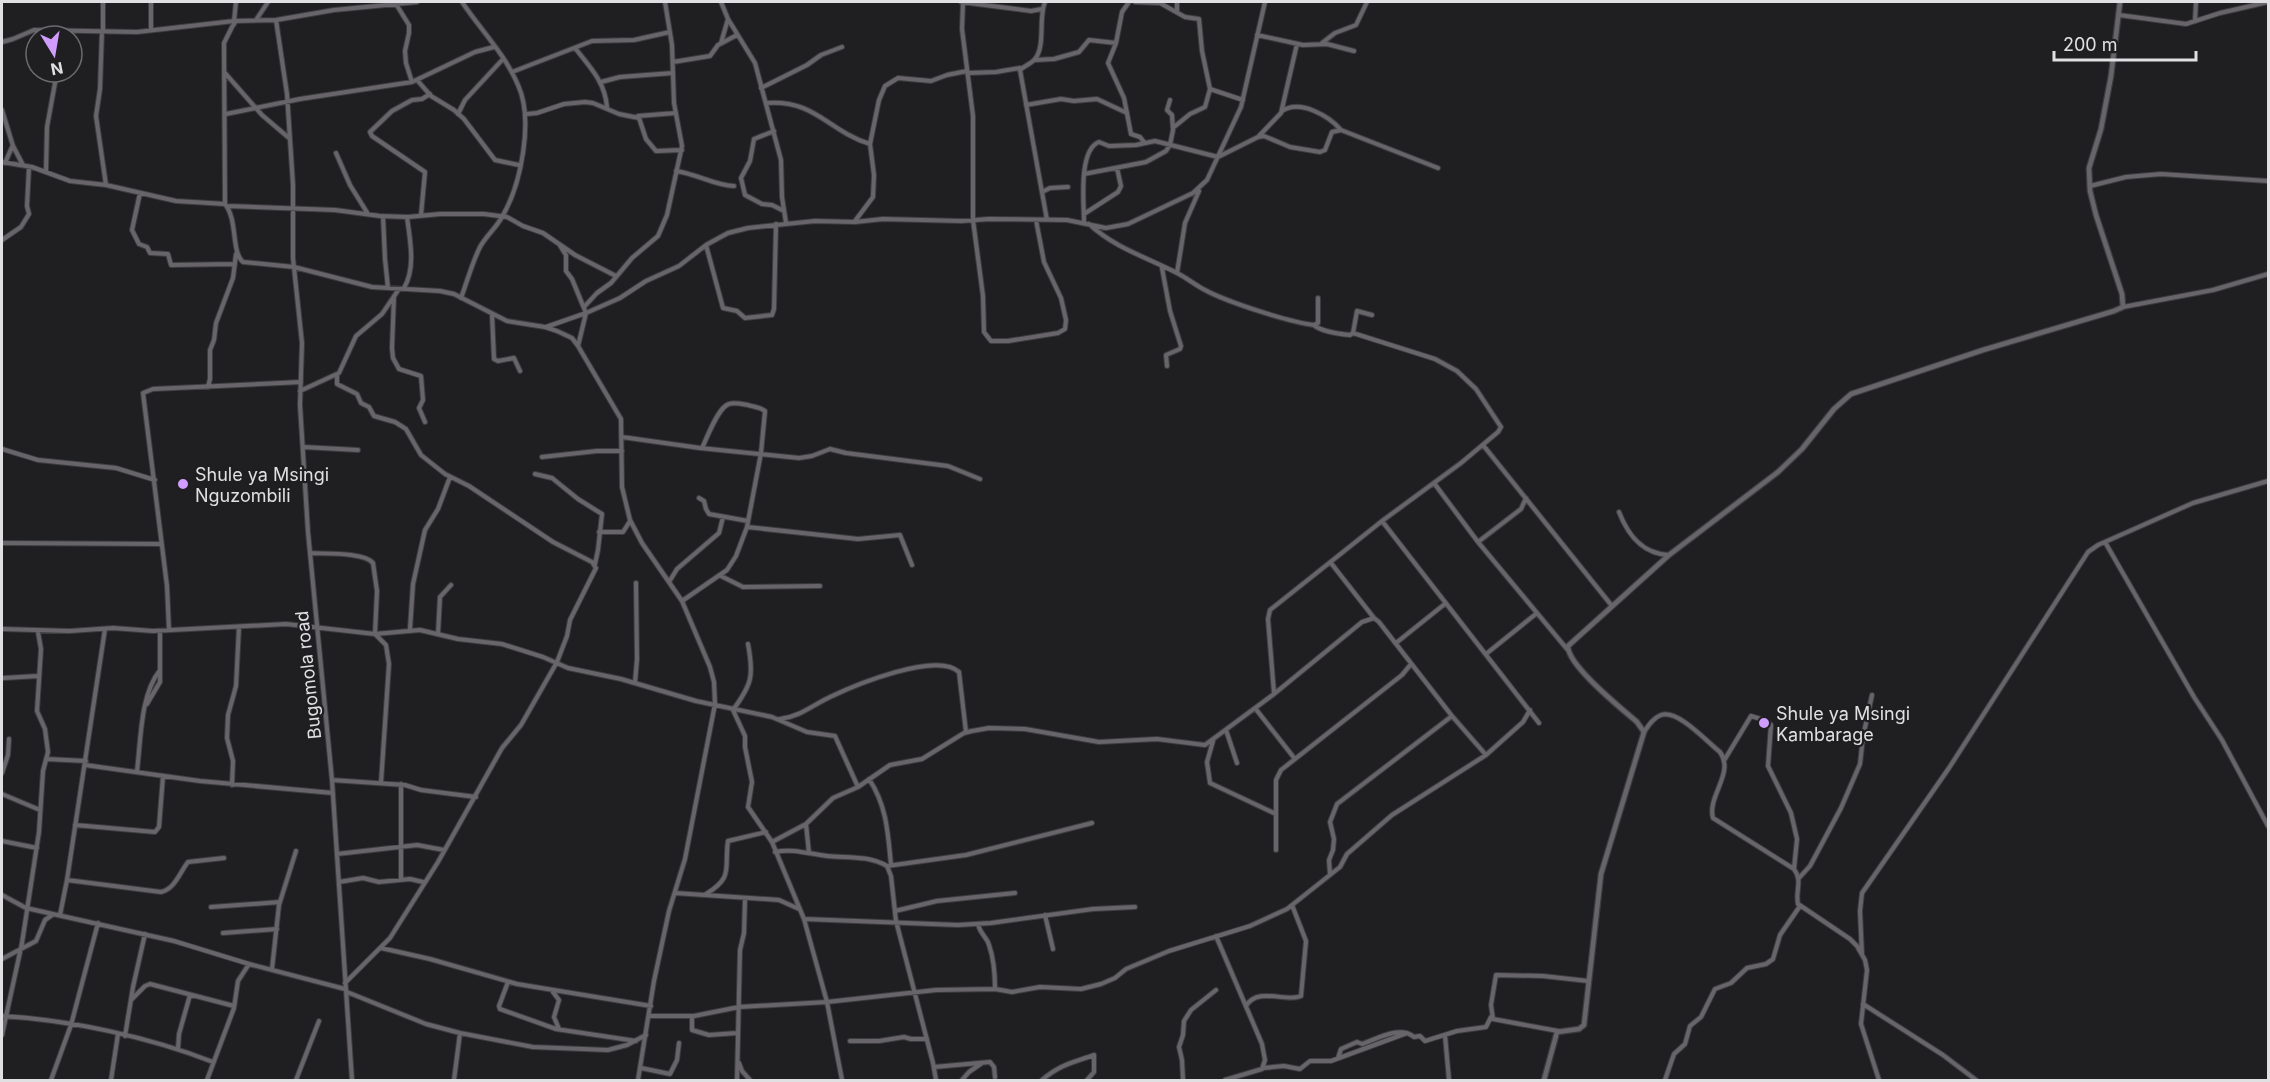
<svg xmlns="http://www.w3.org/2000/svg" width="2270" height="1082" viewBox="0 0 2270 1082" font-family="Inter,sans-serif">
<rect width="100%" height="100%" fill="#1f1e21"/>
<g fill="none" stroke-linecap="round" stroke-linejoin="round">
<defs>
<path id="minor" d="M103,2V32
M151,2V30
M721,2L728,19L755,63L781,160L782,197L786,223
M961,2L1031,11L1042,9
M963,2L962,29L973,116V220L983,296L984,332L991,341H1008L1058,333L1065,329L1066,320L1061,298L1044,262L1036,220
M1045,2C1038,18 1046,45 1035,59C1031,64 1024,66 1020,70L1047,220
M1129,2L1122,12L1116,43L1108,63L1124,98L1131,134L1140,137L1144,142
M1135,2L1160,3L1185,17L1199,19L1202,51L1210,89L1243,100
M396,4L409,25V33L405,51L406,63L412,82
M1177,12V2
M2119,15L2186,24L2220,13L2268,2
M256,20L268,2
M276,20L287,94L293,185V258L302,343L300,405L308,532L332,780L352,1080
M234,21L236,2
M2195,21L2196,2
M102,31L100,89L96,116L106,185
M1257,35L1303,45L1327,44L1354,51
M2,42L13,39L34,30L137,32L234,21L276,20L334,10L417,2
M721,43L728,19
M1322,43L1335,33L1356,25L1367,2
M575,48C590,67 605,82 607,107
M1035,60L1054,59L1079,52L1089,40L1116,43
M673,62L710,56L718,45L737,35
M512,72L592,41L634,40L670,32
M225,73L262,115L289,138
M968,73L996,72L1020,68
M417,80L431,96L454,110L464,119L495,160L519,165
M601,82L620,77L673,73
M761,88L807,65L821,55L842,47
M766,103C815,99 828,131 870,144
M1026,105L1061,99L1074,101L1097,99L1127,113
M2,110L13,146L23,165
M1282,111C1300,99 1329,116 1341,130
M226,114L300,99L412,82L475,52L494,47
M458,114L465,100L503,59
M527,114L537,113L564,104L585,102L593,103L619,114L639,118L646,139L656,151L682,150
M638,116L676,113
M1174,127L1190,114L1205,107L1210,89
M774,131L754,139L750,161L741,178L745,195L762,204L772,205L784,211
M1258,137L1281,113L1297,44
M336,153L350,185L368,214
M2,162L32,167L70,181L106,185L176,201L225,204C238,220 231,252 243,262L294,267L372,287L440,291L454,294L507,321L545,327L557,331L572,338L578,346L621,419L622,487L630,520L642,543L682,601L710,667L714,682L715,704L685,859L669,911L654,981L638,1080
M5,163L12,147
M676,171C697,174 716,186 734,186
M46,172L47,127L57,72
M1084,174L1146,162L1166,151L1170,145L1173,130L1172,115L1167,110L1170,100
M2090,186L2126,177L2161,174L2268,181
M1042,192L1050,188L1068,187
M140,193L132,230L139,244L147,247L150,253L168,254L171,265L235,264
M225,204L224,43L232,27L236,21
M227,206L335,210L380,216L408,217L440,214H484L507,217L523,226L543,233L575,255L616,276
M1084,214L1118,192L1121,186L1117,168
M421,215L425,172L372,136L370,132L392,111L412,100L422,99L430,94
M383,216L385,259L388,288
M855,221L873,197L874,175L870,144L879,100L885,86L898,78L931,81L947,75L967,71
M1084,222C1084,204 1078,150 1099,142L1109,146L1136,145L1155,141L1218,157L1258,137L1264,136L1290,147L1320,152L1325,150L1332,132L1341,130L1438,168
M1089,224C1115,248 1146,257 1177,273C1187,278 1195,285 1205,290C1227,302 1289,322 1314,325L1318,323V298
M2,240L21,227L29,214L27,206L29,167
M559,244L566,255V271L572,279L586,313L578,346
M706,245L723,308L737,311L745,318L772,315L774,309L776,224
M1162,268L1170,311L1181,346L1180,349L1166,355L1167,366
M1177,273L1185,223L1199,191
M404,288C416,268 410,240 407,217
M394,296L392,348L393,358L399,369L421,376L423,400L419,408L425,422
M461,298C467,282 472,263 480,247C486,236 496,228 502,217C521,185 534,120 518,85C505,54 480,29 462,2
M584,307L597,293L611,283L632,258L658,236L667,215L682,146L674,103L672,45L665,2
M2123,307L2213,290L2268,274
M492,314L494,359L498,361L514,358L520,371
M1315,326C1322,331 1340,334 1350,335L1353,333L1357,311L1372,315
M546,327L586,313L620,298L646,281L679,266L706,245L728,233L748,228L815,221L855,222L883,219L961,221L989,219L1067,220L1106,228L1128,224L1193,193L1207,180L1241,107L1265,2
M337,375V384L357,394L361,403L369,407L374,416L395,422L406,429L421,455L445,474L469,486L553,542L592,562L596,568L570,620L567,636L557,662L521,725L502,748L438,862L390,938L345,983
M208,387L210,379V350L214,340L216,323L233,278L236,254
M300,391L339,373L356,336L382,314L399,289
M622,437L700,448L799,458L812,456L830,449L846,453L948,466L980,479
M1483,445L1612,606
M303,447L358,450
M702,448C707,438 718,407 729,404C734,402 742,404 748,405C754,407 760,407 765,411L761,453L747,527
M2,449L38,460L116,468L155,480
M542,457L597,451H622
M535,474L552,478L578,499L602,514L598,550L595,564
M1434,483L1478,542L1567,649
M699,498L704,501L706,509L709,514L748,521
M1619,512C1628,535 1642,554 1669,555
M1382,521L1539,723
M599,532H623L630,521
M1478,542L1521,509L1526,498
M2105,542L2194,697L2222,740L2268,826
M2,543L161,544
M310,553C324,554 364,552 373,563L377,591L375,634L386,645L389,664L381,783
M1331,563L1374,618
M721,576L743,587L820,586
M669,582L677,569L719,533L723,517
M682,601L727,570L736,556L747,527L858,539L900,535L912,565
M2,629L70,631L113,628L153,631L286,624L375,634L420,630L458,639L502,644L543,657L568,668L621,679L696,701L772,717L807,732L835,736L858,787
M410,629L413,584L425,530L438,509L450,477
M169,630L167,586L143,393L153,389L301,382
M438,634L440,597L451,585
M1396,643L1446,603
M748,644C754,676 752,684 733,710L745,736V747L752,782L748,807L772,842L804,919L827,1002L842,1080
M1486,654L1537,613
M4,678L38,676
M635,683L637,659L636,583
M1274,693L1268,619L1270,610L1382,521L1461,463L1498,432L1501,427L1476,389L1457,371L1435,359L1353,333
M147,704L160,682V631
M1255,708L1295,759
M780,719C799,717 813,705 830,697C855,685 937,651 959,672L966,732
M1226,730L1237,763
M1644,732C1648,726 1653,718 1661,715C1678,709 1707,742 1720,752C1735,773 1707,796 1713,818L1794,869C1803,881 1795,891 1798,904L1850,939L1857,946L1865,960L1867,970L1861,1024L1879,1080
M1213,741L1207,762L1210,783L1276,814
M46,759L86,761
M1725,759L1751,716L1764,720L1771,725L1768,766L1791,813L1797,839L1794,869
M85,765L200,781L333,793
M137,771C141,740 140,695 160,670
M2,773L8,755L9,739
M869,779C887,806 888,834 891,865
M332,780L405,785L421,790L476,797
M401,784V880
M232,785L233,761L227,738L228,715L236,686L239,627
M2,794L40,810
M806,824L809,853
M75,825L155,832L159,827L163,776
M2,841L37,848
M772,842L806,824L833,798L858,787L890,765L922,759L964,733L972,731L989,728L1025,729L1099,742L1157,739L1205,745L1274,694L1362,622L1374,618L1379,622L1452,716L1486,755
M1276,850V780L1281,770L1402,675L1411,664
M775,852C793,848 809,854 827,856C847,858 868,855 887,866L891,876L896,921L933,1063L936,1080
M337,854L417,845L444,850
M887,866L966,855L1092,823
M1330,874L1329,860L1333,850L1334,839L1330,822L1337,804L1452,716
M1799,878L1810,866L1841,808L1860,764L1863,737L1872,695
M67,880L161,892C175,889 180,872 188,862L224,858
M339,882L363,878L379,882L410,879L423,882
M675,893L779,900L799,909
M706,894C734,877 724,869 728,841L766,832
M2,895L26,908L174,941L249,964L345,989
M211,907L280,902
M895,911L937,901L1015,893
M60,915L67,880L105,629
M1045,915L1053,949
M804,919L958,925L991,923L1093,909L1135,907
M978,924C980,934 987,937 989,945C994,959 995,975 995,989
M223,933L277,929
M1216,936L1262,1044L1265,1060L1262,1069L1225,1080
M381,948L430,959L517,984L651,1006
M1862,955L1860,911L1862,893L1949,768L2088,552L2098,545L2193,503L2268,481
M2,959L36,941L45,920L52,915
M272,969L279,905L296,851
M508,982L499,1006L500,1009L556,1029L636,1041
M347,992L426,1024L460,1033L533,1047L608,1050L627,1045L646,1035
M553,992L559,1000L554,1017L559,1029
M131,1000L145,986L150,984L234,1006
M1863,1004L1943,1055L1976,1080
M1246,1006C1258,986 1287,1003 1301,996L1306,941L1292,905
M2,1016C71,1020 149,1037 213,1062
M650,1016H694L739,1007L827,1002L936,990L995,989L1012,992L1040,987L1081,989L1101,984L1115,978L1126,969L1169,951L1250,926L1287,909L1340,867L1347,854L1392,815L1486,755L1523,722L1530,710
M692,1016V1030L709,1035L737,1033
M1558,1031L1493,1019L1491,1005L1496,975L1543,976L1588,981
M2,1035L22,943L39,832L43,771L48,752L45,729L37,711L41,649L38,632
M1445,1035L1449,1080
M125,1036L133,987L145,934
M850,1041H879L904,1037L911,1039H927
M178,1049L179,1034L190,995
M1338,1058L1341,1049L1357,1042L1362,1044C1377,1039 1400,1025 1414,1037L1420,1036L1425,1041L1457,1031L1486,1027L1491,1017
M739,1063L742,1071L750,1080
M934,1067L990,1062L994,1067L995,1077
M641,1068L670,1074L677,1060L679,1043
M1263,1068L1284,1066L1300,1069L1310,1061H1331L1407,1033
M51,1080L71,1025L98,923
M111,1080L118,1034
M207,1080L234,1008L238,981L249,964
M296,1080L319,1021
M454,1080L460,1033
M737,1080L740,950L744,933L745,899
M962,1080L969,1072L982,1063
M1042,1080C1061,1064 1072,1063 1094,1055V1072L1087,1080
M1183,1080L1182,1060L1179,1047L1183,1035L1184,1021L1191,1010L1216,990
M1665,1080L1674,1054L1685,1044L1690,1026L1701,1017L1715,989L1731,983L1747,968L1766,964L1773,959L1780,935L1800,906"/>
<path id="tertiary" d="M1544,1080L1557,1032L1579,1029L1584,1025L1601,874L1644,732L1637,722C1622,709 1567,665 1568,646L1669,555L1778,472L1802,449L1834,409L1851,394L1983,350L2114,311L2123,307L2122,294L2096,215L2090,191L2089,168L2101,129L2111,76L2120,2"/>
</defs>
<use href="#minor" stroke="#3d3c3e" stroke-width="6"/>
<use href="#tertiary" stroke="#3d3c3e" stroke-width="7"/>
<use href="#minor" stroke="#676569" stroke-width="4"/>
<use href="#tertiary" stroke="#676569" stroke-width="4.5"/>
</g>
<g fill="#d09dff" stroke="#1f1e21" stroke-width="2">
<circle cx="183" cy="484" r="6"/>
<circle cx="1764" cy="723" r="6"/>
</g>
<g text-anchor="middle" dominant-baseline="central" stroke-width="4.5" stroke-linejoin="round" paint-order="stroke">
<g font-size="18" fill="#e0dfe1" stroke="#1f1e21" text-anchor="start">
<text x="195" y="474">Shule ya Msingi<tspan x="195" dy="21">Nguzombili</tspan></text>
<text x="1776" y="713">Shule ya Msingi<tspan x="1776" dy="21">Kambarage</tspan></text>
</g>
<g font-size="18" fill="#e0dfe1" stroke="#1f1e21">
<text transform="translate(308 675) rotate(-96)">Bugomola road</text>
</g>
</g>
<rect width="2270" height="1082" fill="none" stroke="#e0dfe1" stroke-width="6"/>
<g transform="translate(54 54) rotate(169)"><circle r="28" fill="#1f1e21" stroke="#6c6b6e" stroke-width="1.5"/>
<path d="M0-4.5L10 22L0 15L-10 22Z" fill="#d09dff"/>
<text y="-9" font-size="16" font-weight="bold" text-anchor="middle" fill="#e0dfe1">N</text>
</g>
<path d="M2054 51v9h142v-9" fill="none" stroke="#e0dfe1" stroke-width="3"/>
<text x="2063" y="51" font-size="18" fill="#e0dfe1" stroke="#1f1e21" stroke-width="4.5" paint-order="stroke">200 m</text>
</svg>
